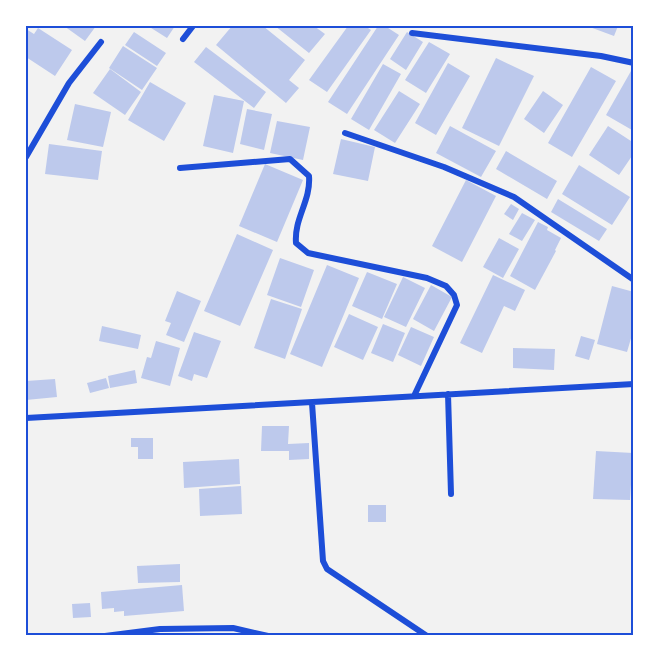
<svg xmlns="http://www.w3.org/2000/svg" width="659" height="661" viewBox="0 0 659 661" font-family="Montserrat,sans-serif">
<rect width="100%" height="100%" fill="#f2f2f2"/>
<path fill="#bdc9ec" d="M64,26H96L85,41Z
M148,26H175L167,38Z
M232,26H263L305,60L289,80L299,88L286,103L216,45Z
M275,26H314L325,34L309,53Z
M348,26H365L371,30L327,92L309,80Z
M378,26H385L399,35L347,114L328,102Z
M587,26H618L614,36Z
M38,28L72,50L55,76L26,57V29L34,34Z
M134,32L166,53L157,66L125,45Z
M407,32L423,42L406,70L390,59Z
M429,42L450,54L426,93L405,80Z
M123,46L157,68L142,90L109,68Z
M206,47L266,92L254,108L194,62Z
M496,58L534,76L499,146L462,128Z
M448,63L470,76L436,135L415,123Z
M383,64L401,74L369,130L351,119Z
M591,67L616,81L572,157L548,143Z
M110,69L141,92L125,115L93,93Z
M631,71L634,73L632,130L606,115Z
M150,82L186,103L164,141L128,120Z
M399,91L420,104L395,143L374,130Z
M543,91L563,105L544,133L524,119Z
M214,95L244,101L233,153L203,146Z
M75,104L111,112L103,147L67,140Z
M247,109L272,114L264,150L240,144Z
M277,121L310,127L303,160L270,153Z
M450,126L496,151L481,177L436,153Z
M608,126L634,143V153L619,175L589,155Z
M341,139L375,147L368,181L333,174Z
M49,144L102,151L98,180L45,174Z
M506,151L557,181L547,199L496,169Z
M265,164L303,180L277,242L239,226Z
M579,165L630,197L612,225L562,194Z
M466,180L496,196L462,262L432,246Z
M558,199L607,229L599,241L551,212Z
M511,204L519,209L513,220L504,214Z
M522,213L535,220L522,241L509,234Z
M538,222L548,227L547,230L561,238L555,250L556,251L535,290L510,276Z
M237,234L273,250L240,326L204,311Z
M499,238L519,249L503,278L483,267Z
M280,258L314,270L301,307L267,295Z
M327,265L359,278L322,367L290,354Z
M367,272L397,284L382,319L352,306Z
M493,275L525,290L515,311L504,306L482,353L460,343Z
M403,277L425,288L406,327L384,317Z
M431,285L452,297L434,331L413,319Z
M612,286L634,292V328L627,352L597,344Z
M177,291L201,301L184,342L166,335L171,323L165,321Z
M271,299L302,309L285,359L254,348Z
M349,314L378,327L363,360L334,347Z
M383,324L405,333L393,362L371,353Z
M102,326L141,335L138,349L99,341Z
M411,327L434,337L421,366L398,355Z
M194,332L221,341L207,378L194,374L192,381L178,376Z
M581,336L595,340L589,360L575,356Z
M156,341L180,348L170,386L141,378L147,357L151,358Z
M513,348L555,349L554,370L513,368Z
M135,370L137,383L110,388L108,376Z
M106,378L109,388L90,393L87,383Z
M55,379L57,397L26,400V381Z
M262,426H289L288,444L309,443V459L289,460V451H261Z
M131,438H153V459H138V447H131Z
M596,451L633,453L630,500L593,499Z
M239,459L240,484L184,488L183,462Z
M241,486L242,514L200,516L199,489Z
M368,505H386V522H368Z
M180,564V582L138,583L137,566Z
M182,585L184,611L124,616V611L114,612V608L102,609L101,592Z
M90,603L91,617L73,618L72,604Z"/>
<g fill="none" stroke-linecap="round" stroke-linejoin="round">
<path stroke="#1d4ed8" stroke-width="6" d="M412,33L601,56L634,63
M183,39L193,26
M345,133L444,167L514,197L634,280
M26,157L69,83L101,42
M180,168L290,159L309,176C311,201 294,218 296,243L308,253L427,278L446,286L454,295L457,305L414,396
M448,394L451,494
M312,403L323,561L327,569L427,636
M26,418L634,384
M105,636L160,629L233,628L268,636
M633,636L634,635"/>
</g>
<rect width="659" height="661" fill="none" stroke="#ffffff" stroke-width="54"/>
<rect x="27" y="27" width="605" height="607" fill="none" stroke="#1d4ed8" stroke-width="2"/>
</svg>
